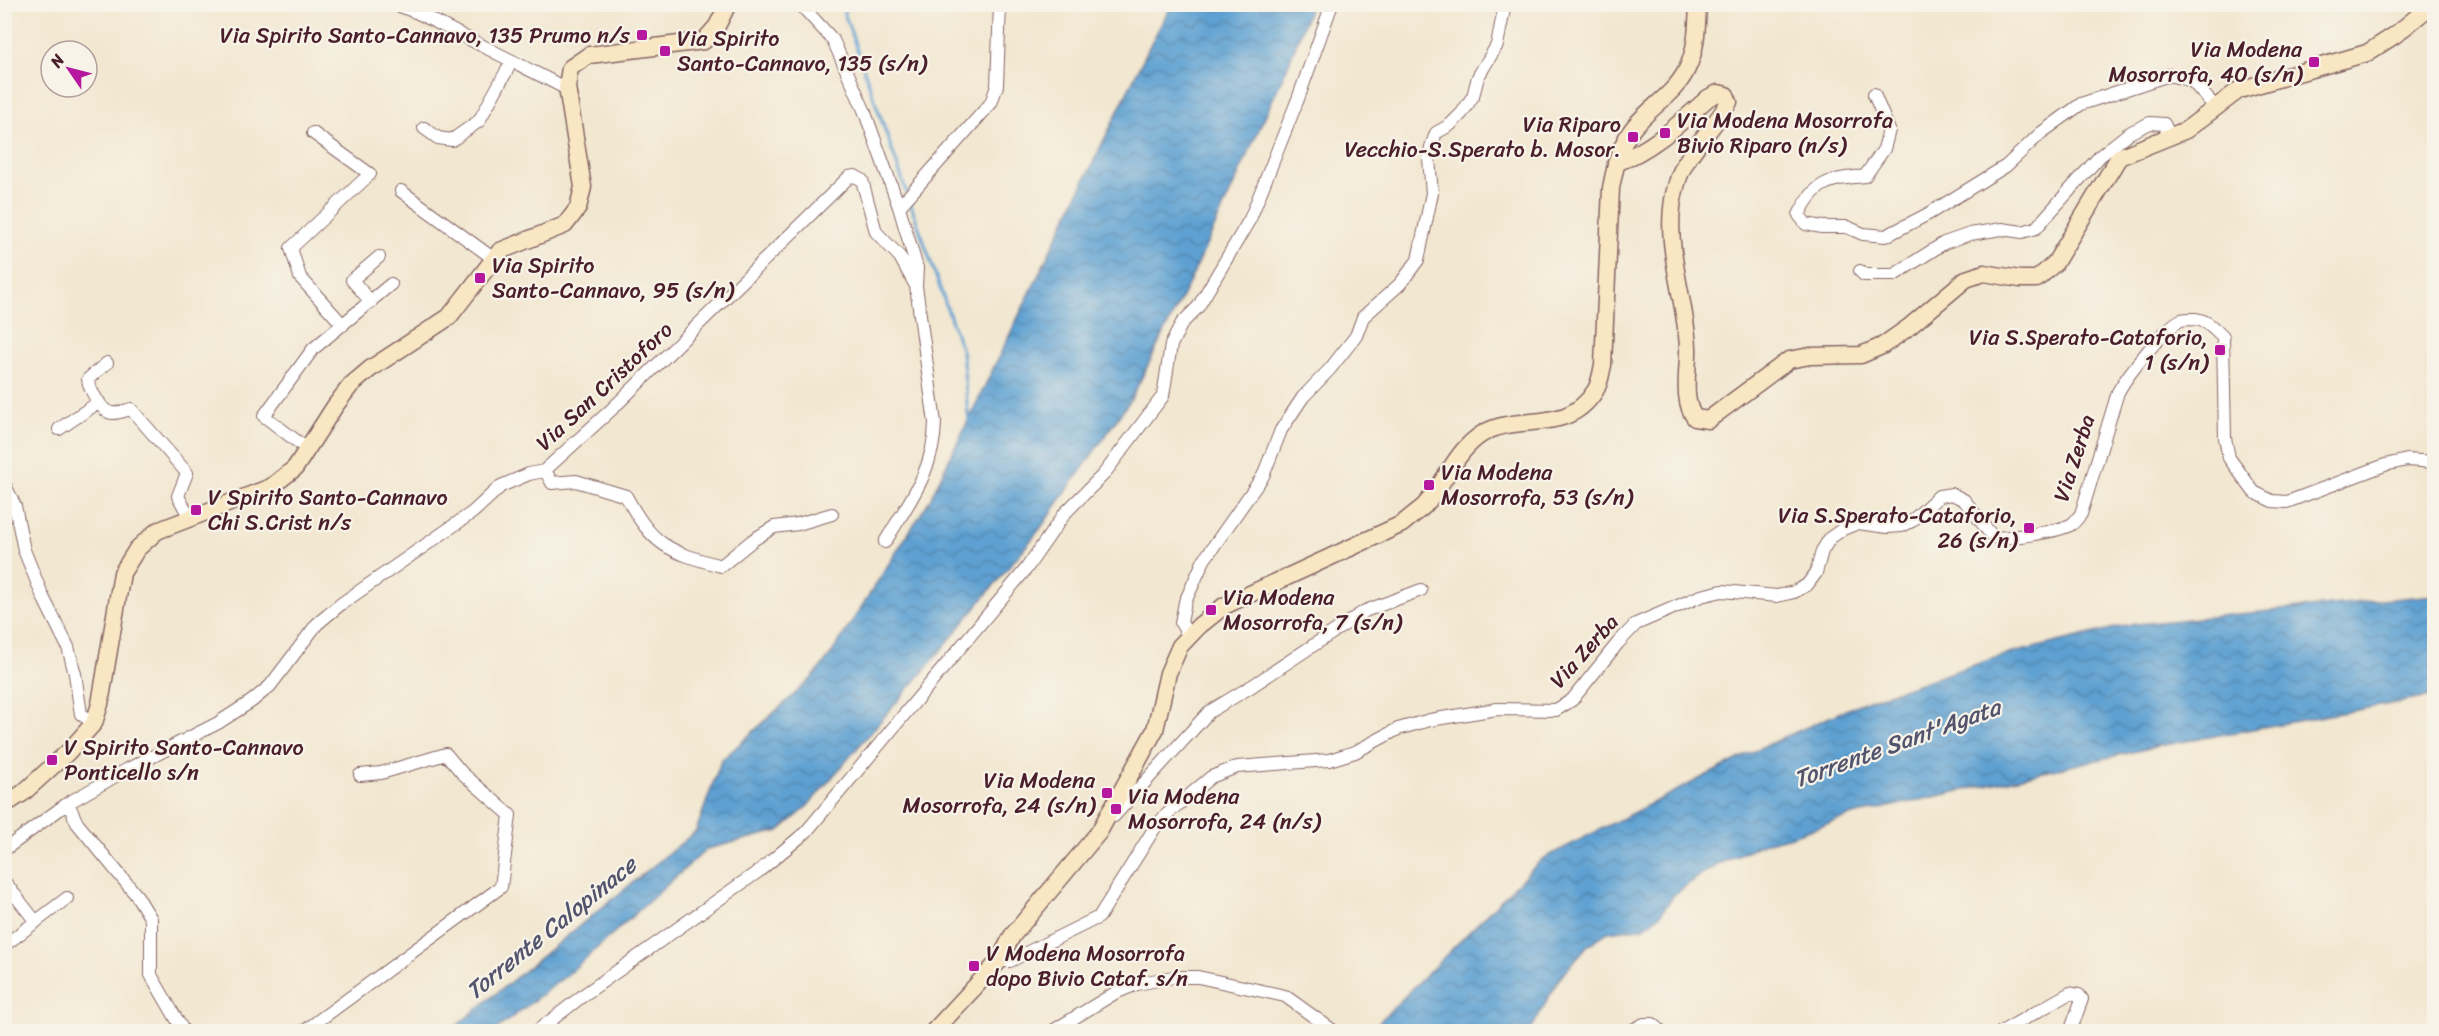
<svg xmlns="http://www.w3.org/2000/svg" width="2439" height="1036" viewBox="0 0 2439 1036" font-family="Sriracha,sans-serif">
<defs>
<pattern id="water-waves" width="16" height="10" patternUnits="userSpaceOnUse" patternTransform="scale(1.5)"><rect width="16" height="10" fill="#5da0d1"/><path d="M0 5q4-4 8 0t8 0" fill="none" stroke="#4f82aa"/></pattern>
</defs>
<rect width="100%" height="100%" fill="#f7f3e8"/>
<filter id="ink" filterUnits="userSpaceOnUse"><feTurbulence type="fractalNoise" baseFrequency=".0167" numOctaves="2"/><feDisplacementMap in="SourceGraphic" scale="12" xChannelSelector="R" yChannelSelector="G"/><feConvolveMatrix kernelMatrix="1 2 1 2 8 2 1 2 1" color-interpolation-filters="sRGB"/></filter>
<filter id="wash" filterUnits="userSpaceOnUse"><feTurbulence type="fractalNoise" baseFrequency=".008" numOctaves="4" result="noise"/><feDisplacementMap in="SourceGraphic" scale="24" xChannelSelector="R" yChannelSelector="G"/><feGaussianBlur stdDeviation="1.35" result="paint"/><feColorMatrix in="noise" values="0 0 0 0 0 0 0 0 0 0 0 0 0 0 0 0 0 1.4 0 .05"/><feComposite in="paint" operator="in"/></filter>
<g filter="url(#wash)">
<rect width="100%" height="100%" fill="#f2e7d0"/>
<path fill="url(#water-waves)" stroke="#54607e" stroke-width="1.5" d="M1172,4L1311,5L1287,68L1191,279L1131,399L1040,529L933,660L805,809L779,831L707,849L567,975L494,1031H450L696,831L721,761L812,678L830,656L929,501L1150,45Z
M2434,595V696L2159,746L1849,816L1792,836L1767,842L1726,860L1702,874L1674,895L1660,915L1645,927L1608,932L1587,946L1559,979L1533,1026L1527,1031H1370L1542,859L1762,747L1866,701L2001,656L2127,625Z"/>
<g fill="none" stroke-linecap="round" stroke-linejoin="round">
<path stroke="#5da0d1" stroke-width="3" d="M841,4L907,193
M910,202L962,351L969,423"/>
</g>
</g>
<g filter="url(#ink)">
<g fill="none" stroke-linecap="round" stroke-linejoin="round">
<defs>
<path id="street" d="M394,4L418,13L567,89
M800,4L833,40L864,110L899,207L917,268L916,286L935,423C934,471 909,502 885,542
M1874,94L1889,130L1884,149L1865,176C1830,179 1815,181 1799,215L1806,224L1822,227H1847L1863,234L1886,236L1930,213L2006,166L2041,133L2081,104L2169,75L2192,81L2216,108
M424,128L438,138L452,140L479,121L512,61
M313,133L370,174L291,248L300,277L343,325
M401,191L494,259
M899,207L991,103L997,86L1000,4
M1860,271L1864,275H1894L1944,243L1970,234L2002,229L2022,232L2036,228L2100,156L2129,133L2150,123L2164,124L2170,136
M371,302L352,280L379,257
M107,363L88,379C89,388 101,412 112,413C117,414 126,410 131,409L187,473L178,496L190,518
M59,429L99,402
M307,449L264,416L313,349L391,284
M545,470L552,483L576,481L626,496C653,546 667,551 721,566L753,540L774,527L798,524L832,514
M4,483L15,506L24,550L43,597L68,647L75,674L81,714L94,723
M1189,636L1181,623L1185,602L1204,560L1263,476L1281,430L1303,397L1330,369L1356,336L1363,317L1400,284L1418,260L1432,193L1429,159L1431,147L1436,133L1450,125L1462,113L1473,96L1478,77L1497,45L1505,4
M68,803L77,823L137,896L151,919V975L184,1032
M1114,816L1209,712L1252,686L1365,611L1421,590
M4,850L68,803L128,769L218,723L252,701L270,686L317,624L341,604L473,512L501,486L529,474L544,471L611,410L849,177L855,176L862,180L876,232L900,257L916,286
M4,881L36,922
M5,945L67,898
M999,961H1010L1099,917L1154,829L1166,815L1211,777L1237,767L1329,760L1355,752L1398,729L1430,720L1497,709L1556,710L1572,700L1618,643L1636,624L1701,596L1722,591L1777,596L1794,592L1807,585L1816,573L1822,551L1830,538L1843,529L1858,523L1887,527L1902,526L1912,521L1939,496L1952,494L1964,500L1993,537C2007,539 2059,532 2072,524C2075,522 2078,517 2081,514L2118,392C2128,374 2164,328 2181,320C2184,319 2192,319 2195,319C2207,320 2215,329 2223,337L2225,438L2229,458L2254,492L2272,501L2287,502L2385,465L2407,460L2434,462
M303,1032L501,887L510,815L462,773L446,754L381,773L360,775
M536,1032L585,994L759,871L806,832L1026,569L1065,513L1103,475L1163,396L1171,345L1182,323L1198,307L1250,219L1298,99L1332,4
M1051,1032L1115,993L1137,984L1173,977H1198L1285,996L1335,1032
M1629,1032L1644,1024H1653L1662,1032
M2001,1032L2070,993L2079,995L2082,999L2070,1032"/>
<path id="secondary" d="M1616,163C1652,150 1680,123 1708,98L1718,93L1726,95L1729,102C1714,129 1685,153 1677,183C1660,237 1685,293 1688,347C1689,368 1681,400 1695,418L1708,420L1789,360L1810,356L1861,355L1882,346L1909,327L1966,279L1984,273L2020,279H2037L2055,263L2119,157L2186,130L2239,90L2367,53L2395,35L2433,4
M4,805L23,793L68,752L94,723L100,704L122,573L137,549L157,531L271,487L295,468L335,406L351,385L370,369L449,317L500,251L565,225L578,208L583,187L567,87L570,68L589,55L704,41L717,26L728,4
M933,1032L999,961L1012,936L1099,832L1155,730L1168,673L1180,646L1199,626L1224,606L1402,524C1409,518 1417,512 1424,506C1445,484 1455,451 1482,434C1518,412 1567,436 1595,391C1600,384 1601,373 1603,365L1611,188C1615,167 1620,144 1634,127C1650,107 1676,93 1687,69C1697,48 1697,26 1698,4"/>
</defs>
<use href="#street" stroke="#856565" stroke-width="14"/>
<use href="#secondary" stroke="#856565" stroke-width="19"/>
<use href="#street" stroke="#fff" stroke-width="12"/>
<use href="#secondary" stroke="#f9e7c3" stroke-width="16"/>
</g>
</g>
<g fill="#b5179e" stroke="#f7f3e8" stroke-width="2">
<rect x="636" y="29" width="12" height="12" rx="3"/>
<rect x="659" y="45" width="12" height="12" rx="3"/>
<rect x="2308" y="56" width="12" height="12" rx="3"/>
<rect x="1659" y="127" width="12" height="12" rx="3"/>
<rect x="1627" y="131" width="12" height="12" rx="3"/>
<rect x="474" y="272" width="12" height="12" rx="3"/>
<rect x="2214" y="344" width="12" height="12" rx="3"/>
<rect x="1423" y="479" width="12" height="12" rx="3"/>
<rect x="190" y="504" width="12" height="12" rx="3"/>
<rect x="2023" y="522" width="12" height="12" rx="3"/>
<rect x="1205" y="604" width="12" height="12" rx="3"/>
<rect x="46" y="754" width="12" height="12" rx="3"/>
<rect x="1101" y="787" width="12" height="12" rx="3"/>
<rect x="1110" y="803" width="12" height="12" rx="3"/>
<rect x="968" y="960" width="12" height="12" rx="3"/>
</g>
<g text-anchor="middle" dominant-baseline="central" stroke-width="4.5" stroke-linejoin="round" paint-order="stroke">
<g font-size="22" fill="#4a1f2b" stroke="#f7f3e8" text-anchor="start">
<text x="630" y="35" text-anchor="end">Via Spirito Santo-Cannavo, 135 Prumo n/s</text>
<text x="677" y="38">Via Spirito<tspan x="677" dy="25">Santo-Cannavo, 135 (s/n)</tspan></text>
<text x="2302" y="49" text-anchor="end">Via Modena<tspan x="2302" dy="25">Mosorrofa, 40 (s/n)</tspan></text>
<text x="1677" y="120">Via Modena Mosorrofa<tspan x="1677" dy="25">Bivio Riparo (n/s)</tspan></text>
<text x="1621" y="124" text-anchor="end">Via Riparo<tspan x="1621" dy="25">Vecchio-S.Sperato b. Mosor.</tspan></text>
<text x="492" y="265">Via Spirito<tspan x="492" dy="25">Santo-Cannavo, 95 (s/n)</tspan></text>
<text x="2208" y="337" text-anchor="end">Via S.Sperato-Cataforio,<tspan x="2208" dy="25">1 (s/n)</tspan></text>
<text x="1441" y="472">Via Modena<tspan x="1441" dy="25">Mosorrofa, 53 (s/n)</tspan></text>
<text x="208" y="497">V Spirito Santo-Cannavo<tspan x="208" dy="25">Chi S.Crist n/s</tspan></text>
<text x="2017" y="515" text-anchor="end">Via S.Sperato-Cataforio,<tspan x="2017" dy="25">26 (s/n)</tspan></text>
<text x="1223" y="597">Via Modena<tspan x="1223" dy="25">Mosorrofa, 7 (s/n)</tspan></text>
<text x="64" y="747">V Spirito Santo-Cannavo<tspan x="64" dy="25">Ponticello s/n</tspan></text>
<text x="1095" y="780" text-anchor="end">Via Modena<tspan x="1095" dy="25">Mosorrofa, 24 (s/n)</tspan></text>
<text x="1128" y="796">Via Modena<tspan x="1128" dy="25">Mosorrofa, 24 (n/s)</tspan></text>
<text x="986" y="953">V Modena Mosorrofa<tspan x="986" dy="25">dopo Bivio Cataf. s/n</tspan></text>
</g>
<g font-size="22" fill="#4a1f2b" stroke="#f7f3e8">
<text transform="translate(604 386) rotate(-43)">Via San Cristoforo</text>
<text transform="translate(2074 458) rotate(-72)">Via Zerba</text>
<text transform="translate(1584 651) rotate(-48)">Via Zerba</text>
</g>
<g font-size="24" font-style="italic" fill="#52536d" stroke="#f7f3e8">
<text transform="translate(1897 743) rotate(-20)">Torrente Sant'Agata</text>
<text transform="translate(551 928) rotate(-39)">Torrente Calopinace</text>
</g>
</g>
<rect width="2439" height="1036" fill="none" stroke="#f7f3e8" stroke-width="24"/>
<g transform="translate(69 69) rotate(305)"><circle r="28" fill="#f7f3e8" stroke="#b29e9c" stroke-width="1.5"/>
<path d="M0-4.5L10 22L0 15L-10 22Z" fill="#b5179e"/>
<text y="-9" font-size="16" font-weight="bold" text-anchor="middle" fill="#4a1f2b">N</text>
</g>
</svg>
